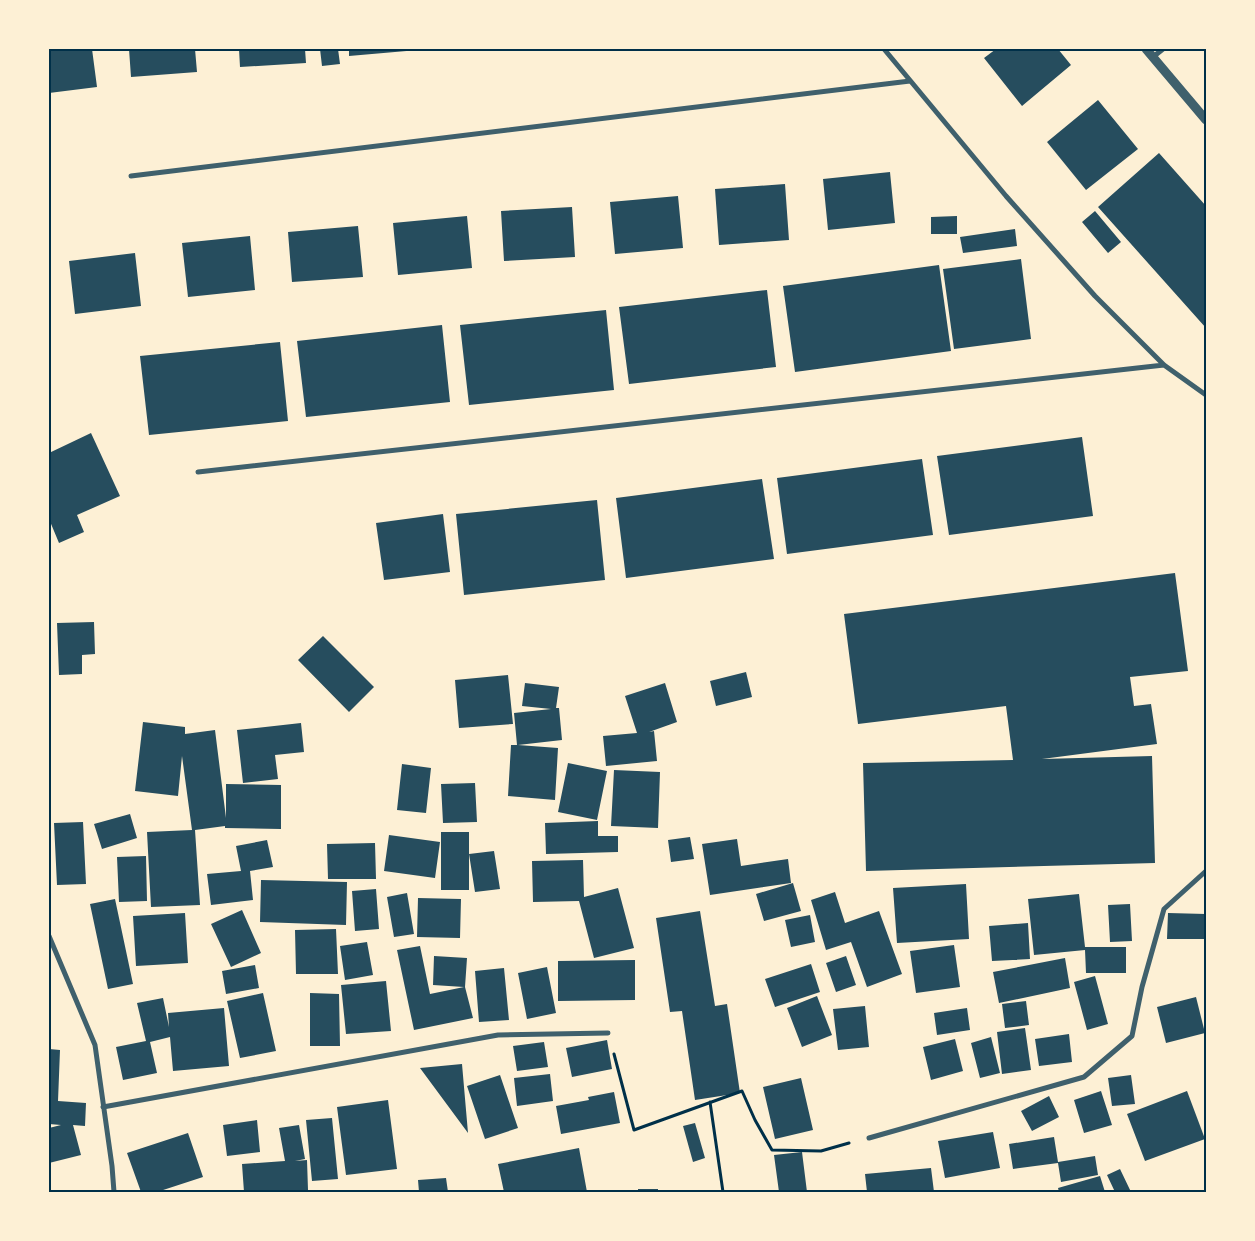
<svg xmlns="http://www.w3.org/2000/svg" width="1255" height="1241" viewBox="0 0 1255 1241" font-family="Bitter,serif">
<rect width="100%" height="100%" fill="#fdf0d5"/>
<path fill="#264d5e" d="M49,49H92L97,87L49,93Z
M129,49H195L197,72L131,77Z
M239,49H305L306,63L240,67Z
M320,49H338L340,64L322,66Z
M349,49H418V50L349,56Z
M996,49H1058L1071,65L1022,106L984,58Z
M1098,100L1138,149L1086,190L1047,142Z
M1159,153L1206,206V328L1098,207Z
M890,172L895,223L828,230L823,179Z
M785,184L789,240L719,245L715,189Z
M678,196L683,248L615,254L610,202Z
M572,207L575,257L504,261L501,211Z
M1095,211L1121,242L1108,253L1082,222Z
M467,216L472,268L398,275L393,223Z
M957,216V234H931V217Z
M358,226L363,277L292,282L288,232Z
M1015,229L1017,246L963,253L960,237Z
M250,236L255,290L188,297L182,243Z
M135,253L141,306L75,314L69,261Z
M1021,259L1031,339L954,349L943,269Z
M939,265L951,351L795,372L783,286Z
M767,290L776,367L629,384L619,307Z
M606,310L614,390L469,405L460,325Z
M442,325L450,402L306,417L297,341Z
M280,342L288,421L149,435L140,356Z
M91,433L120,496L77,515L84,532L59,543L49,519V453Z
M1082,437L1093,516L949,535L937,456Z
M922,459L933,535L787,554L777,478Z
M762,479L774,559L626,578L616,498Z
M597,500L605,580L464,595L456,514Z
M443,514L450,572L384,580L376,523Z
M1175,573L1188,671L1130,677L1134,706L1151,704L1157,744L1042,759L1152,756L1155,863L866,871L863,763L1013,760L1006,706L858,724L844,614Z
M94,622L95,654L82,655V674L59,675L57,623Z
M323,636L374,687L349,712L298,660Z
M746,672L752,697L716,706L710,681Z
M508,675L513,724L459,728L455,680Z
M525,683L559,687L556,708H559L562,740L518,745L558,748L555,800L508,796L511,745H517L514,713L551,709L522,706Z
M665,683L677,722L649,732L654,731L657,761L606,766L603,736L637,733L625,696Z
M143,722L185,727V734L215,730L226,818V784L281,785V829L225,828V826L195,830L200,905L151,907L147,832L192,830L182,756L178,796L135,791Z
M301,723L304,752L275,755L278,779L243,783L237,730Z
M568,763L607,771L597,820L558,812Z
M402,764L431,768L426,813L397,810Z
M614,770L660,772L658,828L611,826Z
M475,783L477,822L443,823L441,784Z
M130,814L137,838L102,849L94,824Z
M598,821V836H618V852L546,854L545,823Z
M83,822L86,884L57,885L54,823Z
M441,832H469V890H441Z
M389,835L440,842L435,878L384,871Z
M690,837L694,859L671,862L668,840Z
M737,839L741,866L788,859L791,883L710,895L702,844Z
M267,840L273,867L250,871L253,900L211,905L207,874L241,871L236,846Z
M375,843L376,879H328L327,844Z
M494,851L500,889L475,892L469,854Z
M146,856L147,901L119,902L117,857Z
M583,860L584,897L618,888L634,948L594,958L579,901L533,902L532,861Z
M261,880L347,882L346,925L260,922Z
M793,883L801,911L764,921L756,894Z
M966,884L969,939L897,943L893,888Z
M376,889L379,929L355,931L352,891Z
M835,892L845,923L879,911L902,974L867,987L851,942L826,950L811,900Z
M407,893L414,934L394,937L387,897Z
M1079,894L1085,947H1126V973H1086L1085,950L1034,955L1028,899Z
M418,898L461,899L460,938L417,937Z
M115,899L133,984L108,989L90,904Z
M1130,904L1132,941L1110,942L1108,905Z
M242,910L261,953L231,967L211,924Z
M700,911L715,1006L727,1004L740,1093L695,1100L682,1011L670,1012L656,918Z
M185,913L188,963L136,966L133,916Z
M1168,913L1206,914V939H1167Z
M810,915L815,942L791,947L785,920Z
M1028,923L1030,959L992,961L989,926Z
M336,929L338,974H296L295,930Z
M367,942L373,975L345,980L340,946Z
M954,945L960,987L916,993L910,951Z
M420,946L430,994L464,987L433,985L434,956L467,958L465,987L473,1018L414,1030L397,950Z
M846,956L856,985L836,992L826,963Z
M1065,958L1070,988L999,1003L993,972Z
M635,960V1000L558,1001V961Z
M811,964L820,992L775,1007L765,979Z
M255,965L259,988L226,994L222,971Z
M547,967L556,1013L527,1019L518,973Z
M504,968L509,1020L479,1022L475,971Z
M1095,976L1108,1024L1087,1030L1074,982Z
M386,981L391,1031L346,1034L341,985Z
M263,993L276,1051L240,1058L227,1001Z
M310,993L339,994L340,1046H310Z
M817,996L832,1035L802,1047L787,1008Z
M1196,997L1205,1033L1166,1043L1157,1007Z
M163,998L169,1027L168,1013L224,1008L229,1066L173,1071L170,1037L150,1042L157,1073L123,1080L116,1047L146,1041L137,1003Z
M1026,1001L1029,1025L1005,1028L1002,1004Z
M865,1006L869,1047L838,1050L833,1009Z
M967,1008L970,1030L937,1035L934,1013Z
M1025,1028L1031,1070L1002,1074L997,1032Z
M1069,1034L1072,1062L1039,1066L1035,1039Z
M991,1037L1000,1073L980,1078L971,1043Z
M955,1039L963,1071L931,1080L923,1047Z
M607,1040L612,1069L572,1077L566,1048Z
M544,1042L548,1067L517,1071L513,1046Z
M49,1049L60,1050L58,1101L86,1103L85,1126L73,1125L81,1155L49,1163V1128L61,1125L49,1124Z
M462,1064L468,1133L420,1068Z
M550,1074L553,1101L517,1106L514,1078Z
M500,1075L518,1128L485,1139L467,1086Z
M1131,1075L1135,1104L1112,1106L1108,1078Z
M801,1078L813,1130L775,1139L763,1087Z
M1101,1091L1112,1125L1084,1133L1074,1100Z
M1187,1091L1205,1139L1145,1161L1127,1114Z
M614,1092L620,1123L561,1134L556,1106L589,1100L588,1097Z
M1049,1096L1059,1117L1032,1131L1021,1111Z
M388,1100L397,1169L346,1175L337,1107Z
M332,1118L338,1179L312,1181L306,1120Z
M257,1120L260,1152L227,1156L223,1125Z
M695,1123L705,1158L693,1162L683,1126Z
M299,1125L305,1159L295,1161L307,1160L308,1190L244,1192L242,1164L285,1161L279,1128Z
M993,1132L1000,1168L945,1178L938,1141Z
M188,1133L203,1177L157,1192H141L127,1153Z
M1054,1137L1058,1162L1095,1156L1098,1175L1061,1182L1058,1163L1013,1169L1009,1144Z
M579,1148L587,1192H504L498,1164Z
M802,1152L807,1192H779L774,1155Z
M931,1168L934,1192H867L865,1174Z
M1120,1169L1131,1192H1115L1107,1175Z
M1100,1176L1105,1192H1059L1058,1188Z
M446,1178L448,1192H419L418,1180Z
M638,1189H658V1192H638Z"/>
<g fill="none" stroke-linecap="round" stroke-linejoin="round">
<path stroke="#003049" stroke-width="3" d="M614,1054L634,1130L742,1091L755,1120L772,1150L821,1151L849,1143
M710,1102L723,1192"/>
<path stroke="#3f606c" stroke-width="5" d="M884,49L1006,196L1095,296L1164,365L1206,395
M1153,57L1163,49
M131,176L910,81
M198,472L1164,365
M49,936L95,1045L112,1166L114,1192
M103,1107L498,1035L608,1033
M869,1138L1084,1077L1132,1036L1142,987L1164,909L1206,871"/>
<path stroke="#3f606c" stroke-width="9" d="M1146,49L1206,120"/>
</g>
<rect width="1255" height="1241" fill="none" stroke="#fdf0d5" stroke-width="100"/>
<rect x="50" y="50" width="1155" height="1141" fill="none" stroke="#003049" stroke-width="2"/>
</svg>
